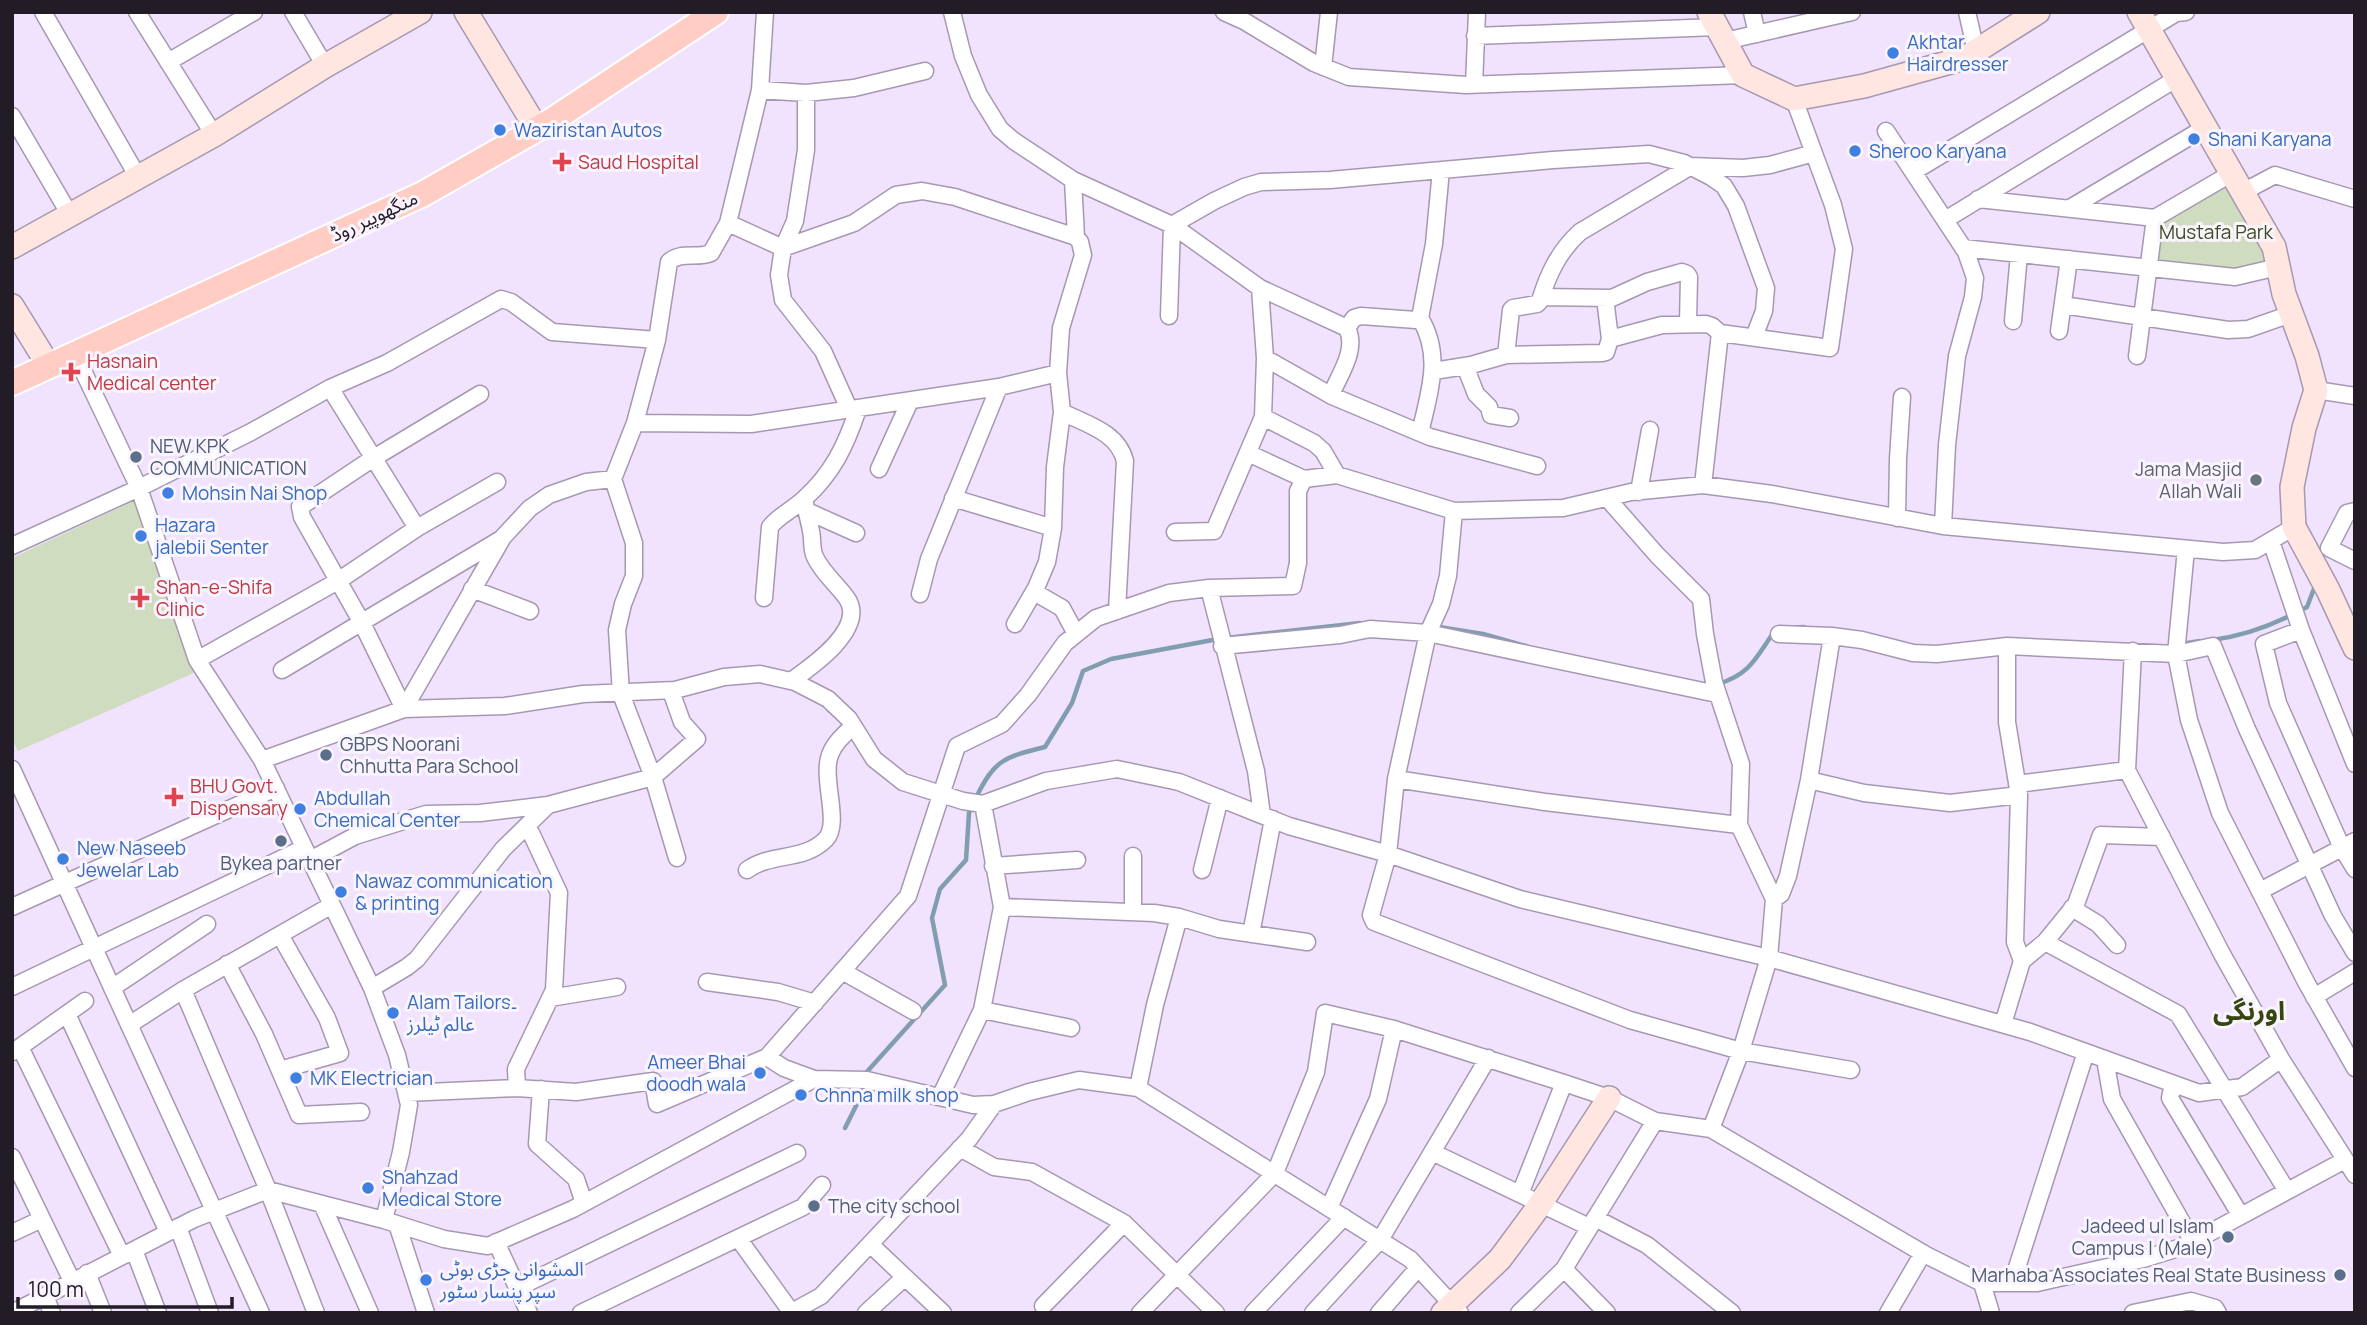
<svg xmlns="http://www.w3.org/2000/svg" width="2367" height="1325" viewBox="0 0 2367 1325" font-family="Manrope,'Noto Sans Arabic',sans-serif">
<rect width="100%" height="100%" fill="#f1e3fe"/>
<path fill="#cfdcbf" d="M2232,173L2278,267L2235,277L2149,268L2155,218Z
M136,500L205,668L18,751L12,739V558Z"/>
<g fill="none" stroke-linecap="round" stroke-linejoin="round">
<path stroke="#819eb1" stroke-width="4.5" d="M1439,627L1483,634L1526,646
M1785,628L1804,627
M1226,638L1360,623
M2212,640C2244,636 2278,623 2307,607L2315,586
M2181,644L2200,641
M1718,684C1751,674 1756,657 1774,632
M976,798C994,760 1004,757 1045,747L1072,703L1083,671L1111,659L1218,639
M864,1075L945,985L932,918L940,889L966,860L969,813L972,806
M845,1128L862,1094L863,1084"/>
<defs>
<path id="street" d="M43,12L138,177
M137,12L214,135
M293,12L325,66
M952,12L963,56L979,95L1000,129L1014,141L1073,180L1172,225L1260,288L1347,328C1358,350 1339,375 1331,395
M1224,12L1244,21L1314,63L1349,77L1466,85L1743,75
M1752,12L1757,34
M1967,12L1976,51
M1475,36L1717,27
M1725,41L1852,12
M168,62L254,12
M1323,67L1329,12
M1474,85L1477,12
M760,90L806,93L854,88L925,71
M806,93V150L795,221L783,248L779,275L783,300L823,351L850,411
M12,116L70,215
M1886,131L1966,252L1975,278L1973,297L1957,356L1947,445L1943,526
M1913,172L2176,13L2186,12
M2243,192L2275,175L2355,199
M1978,199L2155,218L2232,173
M2070,208L2206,127
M1945,220L2179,77
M728,223L783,248L854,223L896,195L922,191L955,197L1076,237
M1963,248L2235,277L2278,267
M1541,297L1612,298L1647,282L1682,272L1687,274L1689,277L1688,323
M1605,298L1610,339
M2063,305L2228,330L2248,329L2291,314
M1169,316L1172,225L1214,201L1244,187L1261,182L1330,180L1553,160L1649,154L1684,163L1711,177L1724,186L1736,206L1766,288L1764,311L1754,337
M1420,318C1443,356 1429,393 1420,433
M2013,321L2019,254
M1347,328L1354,318L1361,316L1416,320L1420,318L1434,244L1441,170
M2059,331L2069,259
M75,354L139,488L197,660L262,760L372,988L397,1055L409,1105L401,1152L384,1220
M1506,355L1511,310L1513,308L1537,304L1540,301C1548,274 1559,251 1580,232L1691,166L1743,168L1770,165L1814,153
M2137,356L2155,218
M1265,358L1332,396L1430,437L1537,466
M1465,366L1476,394L1489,407L1491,415L1510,418
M1434,371L1471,365L1506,355L1602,353L1606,352L1610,339L1662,325L1706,324L1712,326L1720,333
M330,388L417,528
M2316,390L2355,396
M480,394L372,459L300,507L302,517L361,621L404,709L505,706L583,694L675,690L724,677L760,674L795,682L828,699L849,719L874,759L903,782L963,801L983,804L1046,781L1117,769L1179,782L1289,826L1388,854L1520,899L1769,958L2030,1032L2199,1093L2242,1087L2281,1059
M1062,412C1086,424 1118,432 1125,461L1117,611
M1263,417L1314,443L1323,451L1337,475
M635,423L751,424L999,387L1058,373
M1248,453L1304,479
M879,469L910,401
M1703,485L1720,333L1830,348L1844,249L1833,205L1794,99
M1639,492L1650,430
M953,498L1053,528
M1607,498L1657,555L1701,599L1705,634L1714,682L1741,764L1739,825L1774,899L1769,958L1741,1051L1711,1129
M807,511L856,533
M1454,511L1448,576L1441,604L1428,633L1396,779L1388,854L1371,915L1374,922L1630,1020L1741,1051L1851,1070
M2355,511L2347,513L2329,548L2355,561
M1897,518L1898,459L1902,397
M1175,532L1214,531L1263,417L1265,358L1260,288
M2271,541L2301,630L2355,764
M12,546L139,488L251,432L330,388L387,363L501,299L511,302L552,332L657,340
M2186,549L2176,654L2189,720L2220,813L2306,982L2355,1068
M1209,588L1256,771L1262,815
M472,589L530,611
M1034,592L1062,608L1076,634
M920,594L929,559L999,387
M764,598L770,527C778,516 794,509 804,499C833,473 846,445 858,409
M1015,624L1036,588L1047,562L1053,528L1055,467L1062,412L1058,373L1061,328L1083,255L1080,242L1076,237L1073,180
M2301,630L2264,644L2278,703L2342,848L2355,869
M1779,634L1832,636L1862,640L1913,653L1937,654L2007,646L2176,654L2213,646L2247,729L2333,916L2355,953
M1222,646L1340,635L1370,629L1428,633L1717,694
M2007,646V722L2019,795L2015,942L2022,961
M2133,651L2127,770L2222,954L2281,1059L2355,1175
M197,660L338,581L417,528L497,482
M282,670L501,539
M791,681C811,667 865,630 848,600C838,585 823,574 815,557C811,549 813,540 811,531C809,520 806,510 804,499
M262,760L404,709L503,537L530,508L549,495L586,482L613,479
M12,769L261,1313
M1396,779L1545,802L1739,825
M1809,780L1864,793L1950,803L2019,795
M2017,784L2127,770
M531,833L559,893L554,990L516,1069L517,1088L576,1092L653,1081L657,1104L767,1057L908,896L957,746L1002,724L1028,695L1065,643L1096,618L1169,593L1209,588L1293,586L1298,563V491L1304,479L1337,475L1454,511L1563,508L1631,492L1703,485L1772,494L1943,526L2223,552L2255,550L2294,527
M677,858L653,777L621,694L617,630L623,604L634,576V543L613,479L635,423L657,340L669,262C680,251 697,259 711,253L728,223L760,90L765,12
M310,860L355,836L426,814L480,813L548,805L653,777L697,739L682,722L671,691
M993,866L1077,860
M747,870C771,852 804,862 826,839C841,823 821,778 830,755C834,743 844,735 853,726
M1202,870L1220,798
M2260,891L2355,841
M1774,899L1781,894L1788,876L1809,780L1832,636
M12,907L276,788
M1002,907L1154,913L1179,917L1219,929L1307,942
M2072,908L2098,924L2117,945
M1133,912V856
M1251,934L1273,819
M2045,942L2178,1014L2287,1191
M227,964L264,1034L299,1115L361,1112
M842,971L913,1011
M707,982L778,992L815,1003
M12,987L304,848
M112,988L207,924
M372,988L407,967L417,959L503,849L548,805
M183,990L268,1190L316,1313
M2314,997L2355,972
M550,998L617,987
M982,1010L1071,1028
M67,1014L168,1232
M2003,1024L2022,961L2045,942L2076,904L2101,835L2162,837
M129,1025L183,990L332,905
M20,1047L122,1256
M13,1052L85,1001
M767,1057L784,1068L814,1079L867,1080L973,1105L994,1104L1029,1092L1079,1080L1138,1088L1410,1259L1460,1313
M2105,1059L2112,1099L2193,1242
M280,1070L340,1053L327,1018L280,935
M2173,1084L2170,1098L2241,1216
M1138,1088L1155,1005L1179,917
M541,1089L537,1144L576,1179L584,1203
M406,1093L517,1088
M940,1097L982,1010L1002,907L983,804
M960,1148L994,1167L1032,1172L1124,1223L1216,1313
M1432,1152L1589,1227
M12,1157L72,1281
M1520,1194L1564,1083
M322,1204L370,1313
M1329,1208L1378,1099L1394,1029
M1595,1218L1647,1245L1732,1313
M397,1224L426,1313
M178,1227L210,1313
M12,1233L42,1219
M738,1238L792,1313
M496,1242L529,1313
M871,1245L943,1313
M134,1250L158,1313
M1564,1269L1607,1313
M87,1273L103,1313
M1982,1283L1991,1313
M2012,1283L2086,1052
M517,1288L797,1153
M45,1296L52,1313
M1043,1306L1124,1223
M12,1313L194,1219L268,1190L384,1220L444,1239L488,1246L573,1209L814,1079
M581,1313L803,1207L822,1185
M790,1313L821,1296L969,1139L994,1104
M866,1313L905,1277
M1140,1313L1275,1173L1316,1072L1325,1013L1394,1029L1564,1083L1609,1098L1655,1121L1711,1129L1926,1255L1982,1283H2037L2143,1259L2185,1246L2345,1160
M1253,1313L1344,1217
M1313,1313L1380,1240L1488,1058
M1379,1313L1418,1268
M1519,1313L1564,1269L1655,1121
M1888,1313L1923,1253
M2133,1313L2191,1301L2215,1308L2218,1313"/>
<path id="secondary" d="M466,12L537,129
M1709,12L1743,75L1794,99L1864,86L1965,58L2038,12
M2139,12L2274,247L2284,294L2307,356L2316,390L2304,428L2292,487L2294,527L2328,590L2355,648
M12,247L214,135L325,66L420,12
M12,306L49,366
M1443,1313L1500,1259L1537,1209L1609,1098"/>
<path id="primary" d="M12,383L423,194L551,121L716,12"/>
</defs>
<use href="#street" stroke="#a698b2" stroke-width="19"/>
<use href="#secondary" stroke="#a698b2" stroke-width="26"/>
<use href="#primary" stroke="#fff" stroke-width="28"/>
<use href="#street" stroke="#fff" stroke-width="16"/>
<use href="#secondary" stroke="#ffe6e1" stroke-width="23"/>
<use href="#primary" stroke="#ffcdc4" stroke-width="24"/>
</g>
<g fill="#3f7fe0" stroke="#faf4ff" stroke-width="2.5">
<circle cx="1893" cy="53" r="7"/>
<circle cx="500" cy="130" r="7"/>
<circle cx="2194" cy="139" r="7"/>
<circle cx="1855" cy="151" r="7"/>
<circle cx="168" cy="493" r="7"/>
<circle cx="141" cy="536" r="7"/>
<circle cx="300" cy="809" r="7"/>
<circle cx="63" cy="859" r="7"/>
<circle cx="341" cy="892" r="7"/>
<circle cx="393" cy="1013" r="7"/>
<circle cx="760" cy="1073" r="7"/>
<circle cx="296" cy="1078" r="7"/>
<circle cx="801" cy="1095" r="7"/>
<circle cx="368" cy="1188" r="7"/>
<circle cx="426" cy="1280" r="7"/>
</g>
<g fill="#e0444e" stroke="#faf4ff" stroke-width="2.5">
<path d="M558.5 151.5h7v7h7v7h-7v7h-7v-7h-7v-7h7z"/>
<path d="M67.5 361.5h7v7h7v7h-7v7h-7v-7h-7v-7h7z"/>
<path d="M136.5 587.5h7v7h7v7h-7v7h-7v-7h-7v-7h7z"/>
<path d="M170.5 786.5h7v7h7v7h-7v7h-7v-7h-7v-7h7z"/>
</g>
<g fill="#5c6f8a" stroke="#faf4ff" stroke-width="2.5">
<circle cx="136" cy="457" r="7"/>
<circle cx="326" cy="755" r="7"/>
<circle cx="281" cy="841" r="7"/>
<circle cx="814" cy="1206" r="7"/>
<circle cx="2228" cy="1237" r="7"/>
<circle cx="2340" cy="1275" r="7"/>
</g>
<circle fill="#6b7280" stroke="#faf4ff" stroke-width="2.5" cx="2256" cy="480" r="7"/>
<g text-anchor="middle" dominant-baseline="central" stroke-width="6" stroke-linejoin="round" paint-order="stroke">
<g font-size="19" fill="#366cbe" stroke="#faf4ff" text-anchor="start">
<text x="1907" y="42">Akhtar<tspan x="1907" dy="22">Hairdresser</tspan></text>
<text x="514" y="130">Waziristan Autos</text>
<text x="2208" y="139">Shani Karyana</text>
<text x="1869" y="151">Sheroo Karyana</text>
<text x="182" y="493">Mohsin Nai Shop</text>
<text x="155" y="525">Hazara<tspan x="155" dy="22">jalebii Senter</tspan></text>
<text x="314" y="798">Abdullah<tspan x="314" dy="22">Chemical Center</tspan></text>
<text x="77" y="848">New Naseeb<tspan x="77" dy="22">Jewelar Lab</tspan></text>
<text x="355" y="881">Nawaz communication<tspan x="355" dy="22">&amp; printing</tspan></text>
<text x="407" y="1002">Alam Tailors۔<tspan x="407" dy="22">عالم ٹیلرز</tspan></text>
<text x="746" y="1062" text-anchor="end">Ameer Bhai<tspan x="746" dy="22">doodh wala</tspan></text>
<text x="310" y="1078">MK Electrician</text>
<text x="815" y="1095">Chnna milk shop</text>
<text x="382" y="1177">Shahzad<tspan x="382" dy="22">Medical Store</tspan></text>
<text x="440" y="1269">المشوانی جڑی بوٹی<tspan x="440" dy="22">سپر پنسار سٹور</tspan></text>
</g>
<g font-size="19" fill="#be3a42" stroke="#faf4ff" text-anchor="start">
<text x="578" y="162">Saud Hospital</text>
<text x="87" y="361">Hasnain<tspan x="87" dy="22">Medical center</tspan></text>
<text x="156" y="587">Shan-e-Shifa<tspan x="156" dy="22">Clinic</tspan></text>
<text x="190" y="786">BHU Govt.<tspan x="190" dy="22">Dispensary</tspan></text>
</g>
<g font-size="19" fill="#221c26" stroke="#faf4ff">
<text transform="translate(374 216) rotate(-25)">منگھوپیر روڈ</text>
</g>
<g font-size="19" fill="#3d4e20" stroke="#faf4ff">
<text x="2216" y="232">Mustafa Park</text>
</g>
<g font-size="19" fill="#4e5e75" stroke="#faf4ff" text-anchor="start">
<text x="150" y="446">NEW KPK<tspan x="150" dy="22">COMMUNICATION</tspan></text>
<text x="340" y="744">GBPS Noorani<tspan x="340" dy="22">Chhutta Para School</tspan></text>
<text x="281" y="863" text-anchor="middle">Bykea partner</text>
<text x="828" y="1206">The city school</text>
<text x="2214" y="1226" text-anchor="end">Jadeed ul Islam<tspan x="2214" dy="22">Campus I (Male)</tspan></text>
<text x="2326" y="1275" text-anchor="end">Marhaba Associates Real State Business</text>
</g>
<g font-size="19" fill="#5b616d" stroke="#faf4ff" text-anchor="end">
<text x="2242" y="469">Jama Masjid<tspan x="2242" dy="22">Allah Wali</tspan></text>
</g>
<g font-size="26" font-weight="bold" fill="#354610" stroke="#faf4ff">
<text x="2249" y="1010">اورنگی</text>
</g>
</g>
<rect width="2367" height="1325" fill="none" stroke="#221c26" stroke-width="28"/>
<path d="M18 1297v10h214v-10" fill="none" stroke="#221c26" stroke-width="3.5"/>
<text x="28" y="1297" font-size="21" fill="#221c26" stroke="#faf4ff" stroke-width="5" paint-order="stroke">100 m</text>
</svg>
